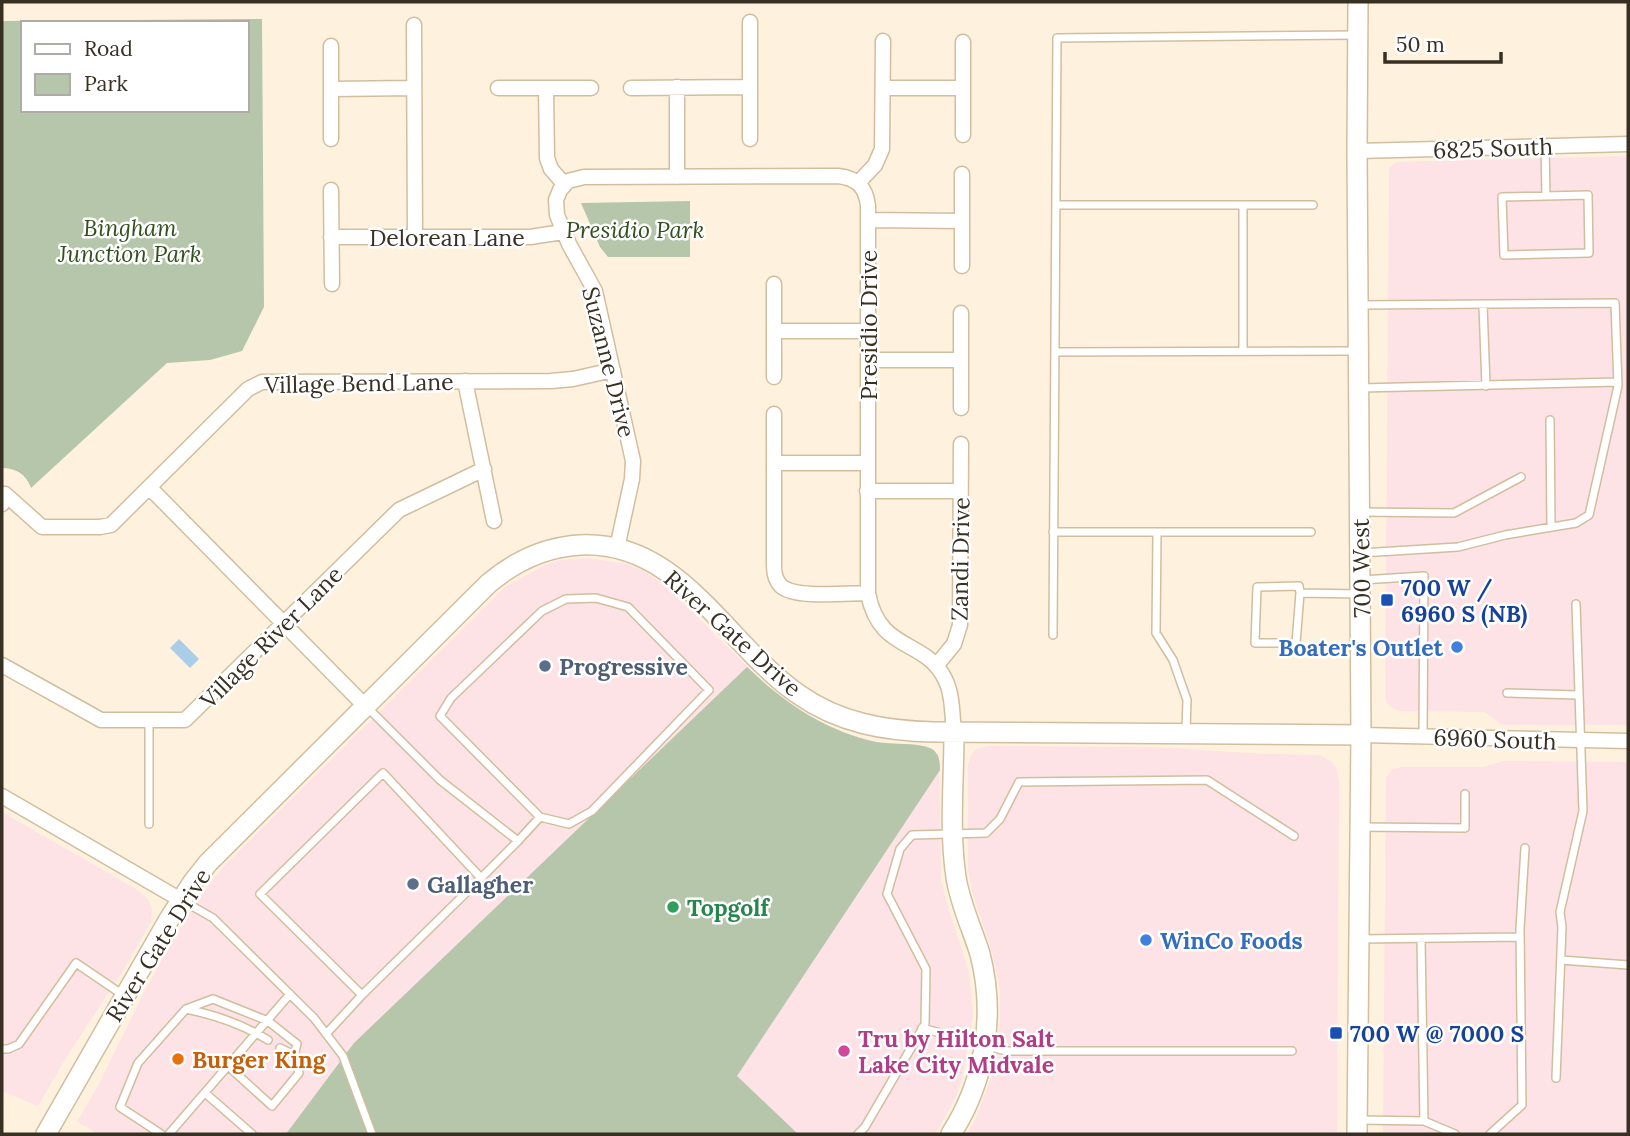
<svg xmlns="http://www.w3.org/2000/svg" width="1630" height="1136" viewBox="0 0 1630 1136" font-family="Lora,serif">
<rect width="100%" height="100%" fill="#fef2de"/>
<path fill="#fde2e6" d="M1628,156V725H1502L1485,712L1401,711L1394,709L1387,703L1385,696L1389,168L1397,162Z
M588,558L627,564L642,570L666,586L775,694L794,708L824,725L847,734L878,742L927,746L939,756L941,879L946,900L969,972L973,1014L962,1080L956,1097L935,1134H99L77,1122L99,1084L143,994L176,934L211,881L226,864L506,586L545,565L561,560Z
M988,746L1155,747L1264,754L1320,755L1332,762L1336,768L1339,781L1337,1134H967L975,1120L993,1073L1000,1020V991L993,956L972,891L968,869V764L972,753L977,749Z
M1503,761L1628,762V1134H1383L1386,777L1392,770L1401,767H1483Z
M2,812L136,889L149,900L152,909L151,922L124,969L66,1058L38,1106L2,1091Z"/>
<path fill="#b5c6aa" fill-rule="evenodd" d="M262,19L264,307L242,351L210,360L167,363L31,488C26,474 16,468 2,468V21ZM23,23H247V110H23Z
M690,201V257H608L600,247L581,203Z
M747,667C785,703 824,730 876,742C892,745 916,742 930,748C939,752 940,761 940,770L737,1076L798,1134H286L354,1043Z"/>
<path fill="#aacde8" d="M179,639L199,659L190,668L170,648Z"/>
<g fill="none" stroke-linecap="round" stroke-linejoin="round">
<defs>
<path id="lane" d="M1545,146L1546,196
M1588,195L1589,253L1504,255L1502,197Z
M1056,205H1313
M1359,305L1615,303L1618,386L1589,515L1576,523L1505,535L1458,547L1361,553
M1483,305L1486,386
M1243,351V205
M1055,352L1358,351
M1360,388L1617,382
M1550,420L1551,527
M1361,512L1454,513L1521,477
M1053,532H1311
M1157,532L1156,633L1173,660L1187,700L1186,730
M1362,580L1424,576L1423,736
M1300,593L1296,643H1255L1257,587L1299,586L1300,593L1360,594
M1053,635L1057,38L1357,35
M1507,693L1578,695
M149,824V721
M1361,827L1465,828V794
M518,841L540,817L440,716L451,698L542,611L566,599L596,598L628,607L709,690L592,811L569,824L540,817
M183,901L213,918L314,1018L343,1056L372,1134
M1360,939L1520,937
M1561,960L1628,965
M362,995L481,878
M186,1009C215,1015 244,1025 268,1040
M922,1028L1006,1051H1292
M326,1034L362,995L260,894L383,773L481,878L518,841L440,780L366,706
M280,1048L294,1055
M2,1049H8L19,1044L76,963L123,995
M1556,1078L1562,927L1560,912L1583,811L1576,604
M205,1093L252,1134
M1359,1120L1424,1121L1421,939
M1424,1121L1455,1134
M161,1134L120,1107L138,1063L186,1009L213,999L268,1021L297,1044L294,1055L299,1073L272,1106L228,1066
M169,1134L290,994
M858,1134L865,1127L925,1024L926,969L887,894L900,849L912,835L986,833L1000,819L1019,782L1207,780L1294,836
M1490,1134L1522,1105L1520,929L1525,848"/>
<path id="street" d="M414,25L415,237
M331,46V139
M677,87V177
M498,88H591
M546,88L547,158L551,169L564,184
M631,88L750,87
M883,88H963
M331,89L414,88
M963,135V42
M750,139V22
M1357,151L1628,144
M859,182L875,165L882,149L883,41
M331,190L332,284
M868,220L962,221
M331,237H530L563,232
M962,266V174
M774,331H868
M868,360H961
M774,377V284
M465,381L494,521
M961,408V313
M774,414V566C774,573 776,581 781,586C795,599 848,593 868,593
M774,463H867
M150,488L365,706
M867,491H960
M2,504L5,494L42,527H100L111,525L248,389L262,382L551,381L573,379L613,370
M617,548L632,479L633,461L595,291L569,244L557,215L556,200L560,190L568,181L584,177L838,176C857,178 866,187 868,206V593C879,653 925,638 945,679C953,695 952,715 954,733
M2,665L101,720H185L399,510L484,469
M936,666L954,644L960,625L961,444
M1361,735L1628,741
M2,796L181,900"/>
<path id="secondary" d="M46,1134L168,921L193,882L208,863L488,584C515,561 545,547 580,545C680,540 726,644 798,694C839,723 885,731 934,732L1361,735
M951,1134C985,1081 996,1016 980,954C972,928 960,904 956,877C949,831 954,780 954,733
M1357,1134L1361,735L1357,151L1358,2"/>
</defs>
<use href="#lane" stroke="#d1be9e" stroke-width="10"/>
<use href="#street" stroke="#d1be9e" stroke-width="17"/>
<use href="#secondary" stroke="#d1be9e" stroke-width="22"/>
<use href="#lane" stroke="#fff" stroke-width="7"/>
<use href="#street" stroke="#fff" stroke-width="14"/>
<use href="#secondary" stroke="#fff" stroke-width="19"/>
</g>
<g fill="#1a4fb4" stroke="#fff" stroke-width="2.5">
<rect x="1380" y="593" width="14" height="14" rx="3.5"/>
<rect x="1329" y="1026" width="14" height="14" rx="3.5"/>
</g>
<g fill="#3f7fe0" stroke="#fff" stroke-width="2.5">
<circle cx="1457" cy="647" r="7"/>
<circle cx="1146" cy="940" r="7"/>
</g>
<g fill="#5c6f8a" stroke="#fff" stroke-width="2.5">
<circle cx="545" cy="666" r="7"/>
<circle cx="413" cy="884" r="7"/>
</g>
<circle fill="#2e9e5b" stroke="#fff" stroke-width="2.5" cx="673" cy="907" r="7"/>
<circle fill="#d1479c" stroke="#fff" stroke-width="2.5" cx="844" cy="1051" r="7"/>
<circle fill="#e8710a" stroke="#fff" stroke-width="2.5" cx="178" cy="1059" r="7"/>
<g text-anchor="middle" dominant-baseline="central" stroke-width="5" stroke-linejoin="round" paint-order="stroke">
<g font-size="23" fill="#373023" stroke="#fff">
<text transform="translate(1493 148) rotate(-2)">6825 South</text>
<text x="447" y="237">Delorean Lane</text>
<text transform="translate(868 325) rotate(-90)">Presidio Drive</text>
<text transform="translate(609 362) rotate(76)">Suzanne Drive</text>
<text transform="translate(359 383) rotate(-1)">Village Bend Lane</text>
<text transform="translate(960 559) rotate(-89)">Zandi Drive</text>
<text transform="translate(1361 568) rotate(-91)">700 West</text>
<text transform="translate(733 633) rotate(42)">River Gate Drive</text>
<text transform="translate(271 637) rotate(-45)">Village River Lane</text>
<text transform="translate(1495 739) rotate(2)">6960 South</text>
<text transform="translate(158 945) rotate(-58)">River Gate Drive</text>
</g>
<g font-size="23" font-style="italic" fill="#334f1d" stroke="#fff">
<text x="130" y="227">Bingham<tspan x="130" dy="26">Junction Park</tspan></text>
<text x="635" y="229">Presidio Park</text>
</g>
<g font-size="23" font-weight="bold" fill="#164399" stroke="#fff" text-anchor="start">
<text x="1401" y="587">700 W /<tspan x="1401" dy="26">6960 S (NB)</tspan></text>
<text x="1350" y="1033">700 W @ 7000 S</text>
</g>
<g font-size="23" font-weight="bold" fill="#366cbe" stroke="#fff" text-anchor="end">
<text x="1443" y="647">Boater's Outlet</text>
<text x="1160" y="940" text-anchor="start">WinCo Foods</text>
</g>
<g font-size="23" font-weight="bold" fill="#4e5e75" stroke="#fff" text-anchor="start">
<text x="559" y="666">Progressive</text>
<text x="427" y="884">Gallagher</text>
</g>
<g font-size="23" font-weight="bold" fill="#27864d" stroke="#fff" text-anchor="start">
<text x="687" y="907">Topgolf</text>
</g>
<g font-size="23" font-weight="bold" fill="#b23c85" stroke="#fff" text-anchor="start">
<text x="858" y="1038">Tru by Hilton Salt<tspan x="858" dy="26">Lake City Midvale</tspan></text>
</g>
<g font-size="23" font-weight="bold" fill="#c56008" stroke="#fff" text-anchor="start">
<text x="192" y="1059">Burger King</text>
</g>
</g>
<rect width="1630" height="1136" fill="none" stroke="#373023" stroke-width="7"/>
<rect x="21" y="21" width="228" height="91" fill="#ffffff" stroke="#afaca7" stroke-width="2"/>
<rect x="35" y="44" width="35" height="10" fill="#ffffff" stroke="#afaca7" stroke-width="2"/>
<text x="84" y="56" font-size="21" fill="#373023">Road</text>
<rect x="35" y="74" width="35" height="21" fill="#b5c6aa" stroke="#afaca7" stroke-width="2"/>
<text x="84" y="91" font-size="21" fill="#373023">Park</text>
<path d="M1385 52v10h116v-10" fill="none" stroke="#373023" stroke-width="3.5"/>
<text x="1396" y="52" font-size="21" fill="#373023" stroke="#ffffff" stroke-width="5" paint-order="stroke">50 m</text>
</svg>
